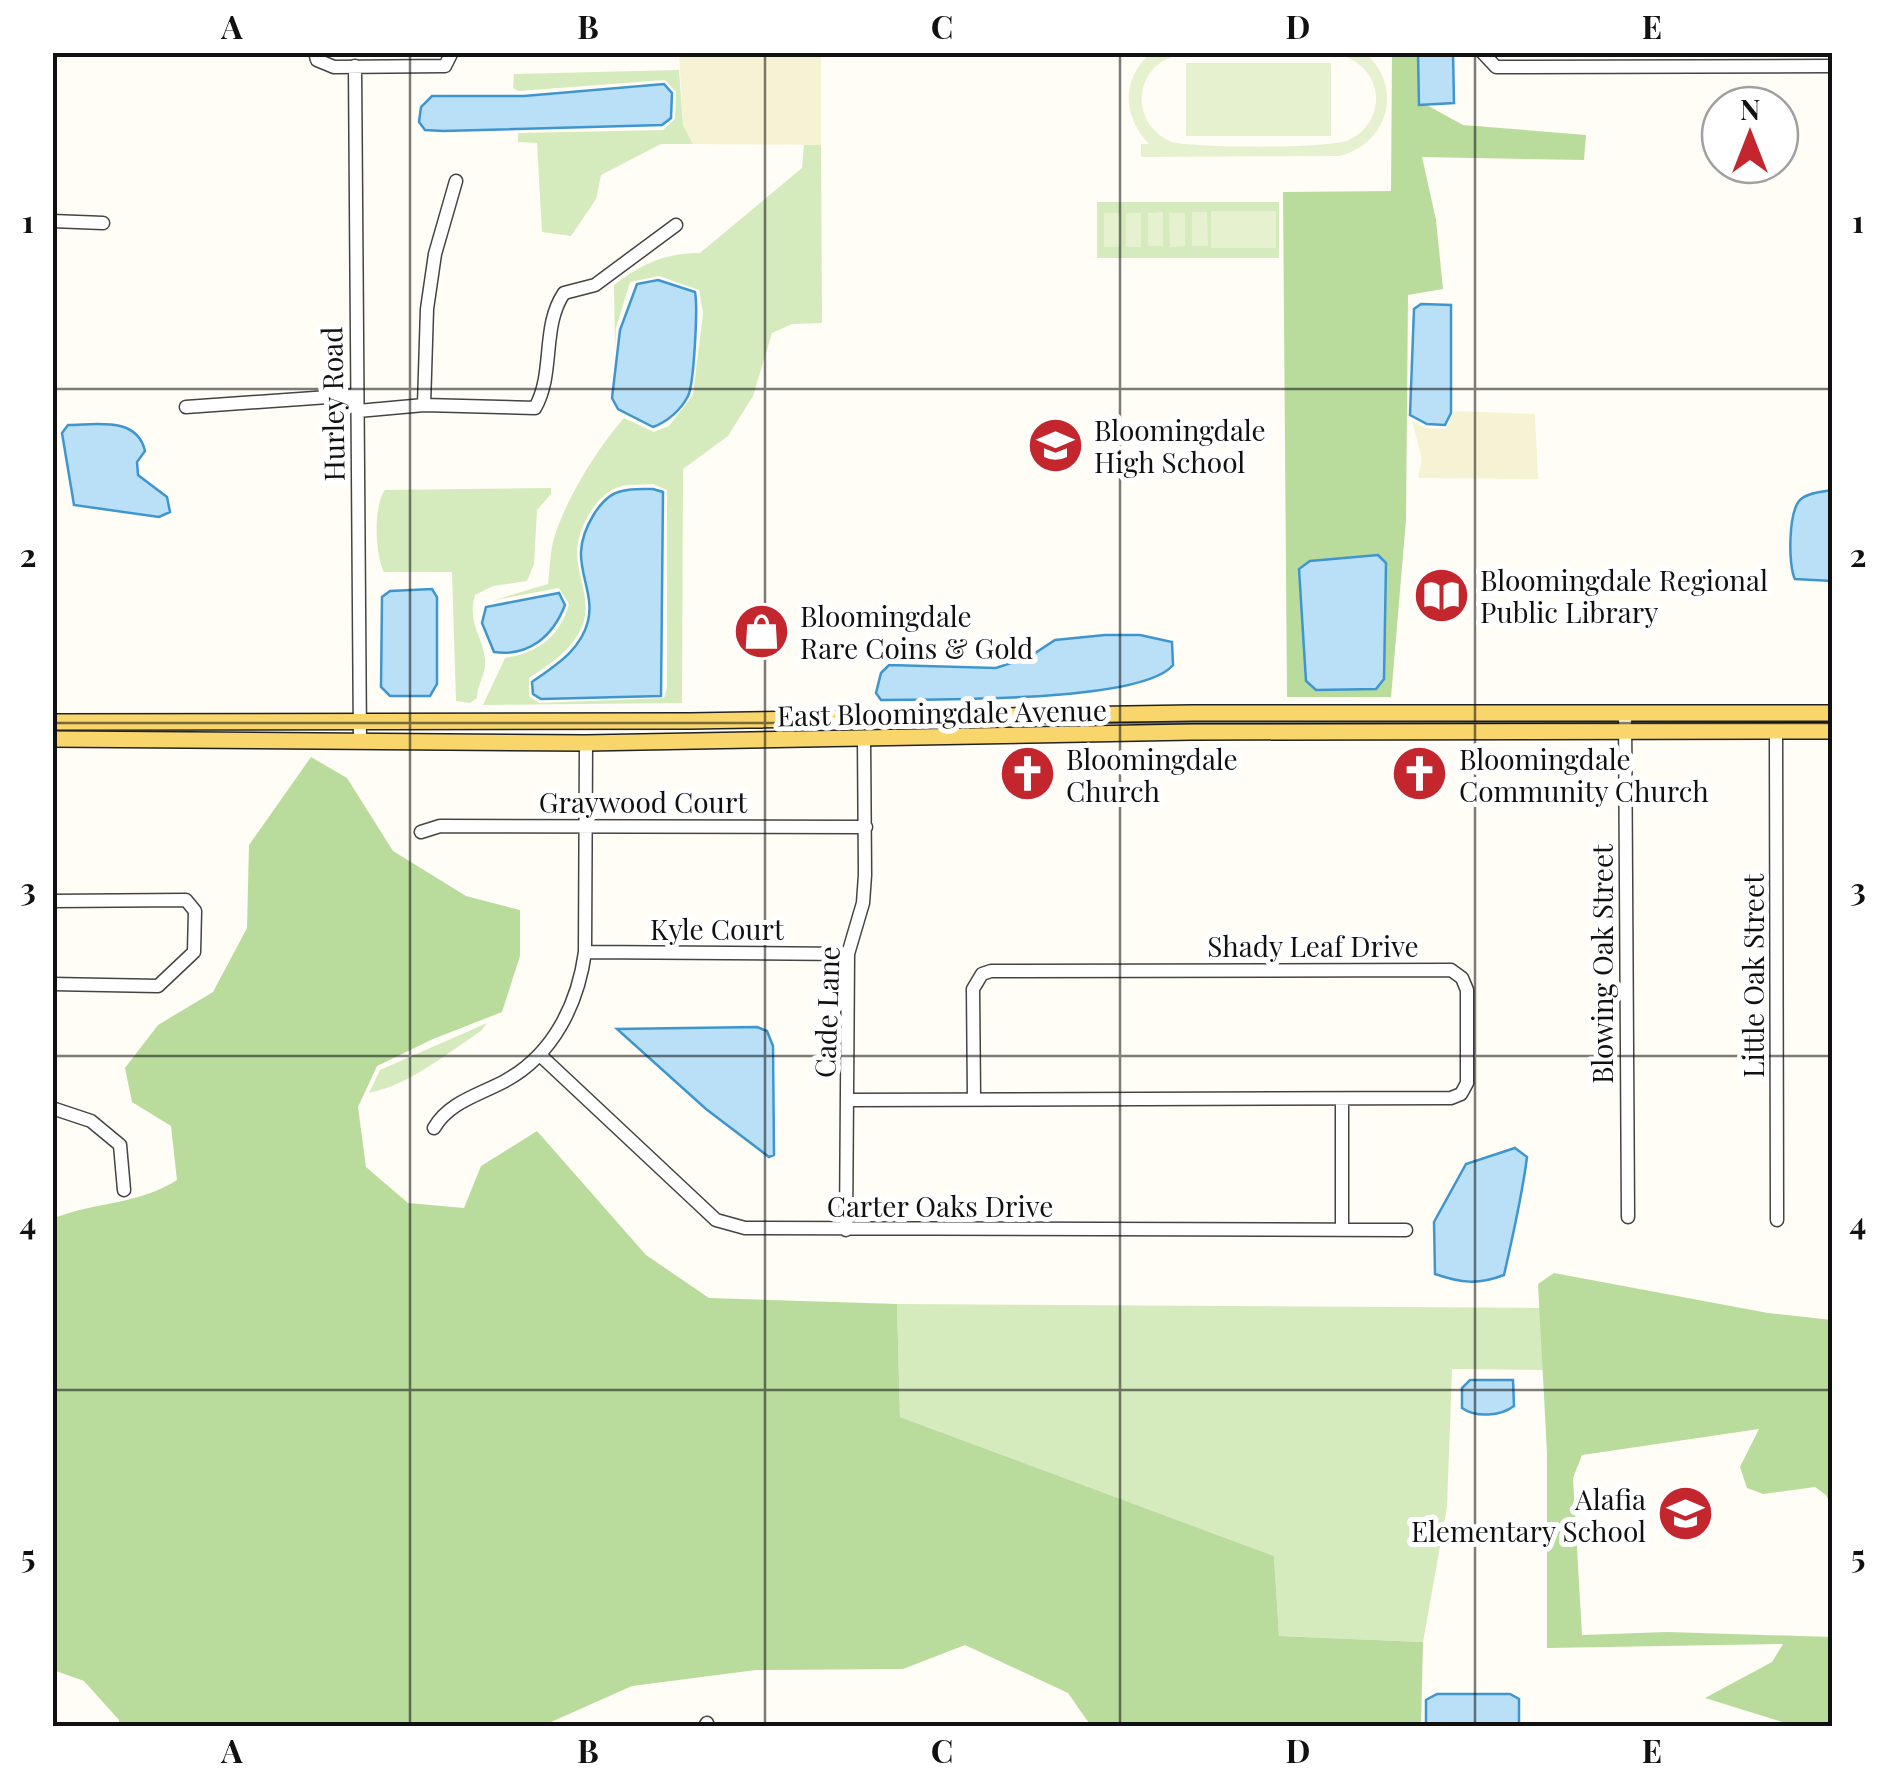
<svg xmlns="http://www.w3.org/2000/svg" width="1885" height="1779" viewBox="0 0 1885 1779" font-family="'Playfair Display',serif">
<rect width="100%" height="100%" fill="#fffdf5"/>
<path fill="#f6f3d4" d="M679,53H821V145L693,144L683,125Z
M1455,411L1535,414L1538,479L1418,478L1422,459L1412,421L1426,428L1446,429Z"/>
<path fill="#d5ebbd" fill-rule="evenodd" d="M679,70L683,125L693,144H661L601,175L596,199L571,236L542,232L537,143L518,142V133L663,130L675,119L676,92L665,80L518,91L513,88L514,74Z
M804,145H821L822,323L792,324L772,333L753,396L728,436L683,469L682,703L483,705L505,658C537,653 560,637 569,604L559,588L495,600L548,584C550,569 550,552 554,538C567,497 597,449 624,418L654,432L669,426L693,395L703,313L699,290L659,276L630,282L616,328L615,350L614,285C641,264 665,253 700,253L802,168ZM653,484L667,490V688L664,698L539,703L529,696V678C551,663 573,650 583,624C591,601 578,577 577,554C576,530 597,491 622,486C631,484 643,485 653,484Z
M1097,202H1279V258H1097Z
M551,488V494L537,510L534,564L527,581L493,586L475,595C467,624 482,634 485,659C487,673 477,684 477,698L470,703L456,701L452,572H384C375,555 373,505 385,490Z
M487,1023L481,1031C446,1054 411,1084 369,1093L380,1070Z
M897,1304L1548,1308V1370L1452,1369L1447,1507L1423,1642L1279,1636L1274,1556L900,1417Z"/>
<path fill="#b9dc9c" d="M1392,53H1423V103L1463,125L1586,135L1584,160L1422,157L1436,220L1443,289L1408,295L1406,520L1391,697H1287L1283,192L1391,191Z
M311,757L347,778L393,851L466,896L520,910V956L502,1012L433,1039L377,1066L358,1107L366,1167L408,1203L464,1208L481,1166L537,1131L646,1255L709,1298L897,1304L900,1417L1274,1556L1279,1636L1423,1642L1421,1726H1091L1068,1693L965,1645L903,1669L756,1670L632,1686L542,1726H119V1720L84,1681L53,1670L52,1247L57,1217C97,1202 140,1204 177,1180L171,1126L132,1102L125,1068L158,1025L213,992L247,928L249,845Z
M1554,1273L1768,1313L1832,1320V1508L1826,1495L1815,1487L1763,1494L1747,1488L1740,1467L1759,1429L1582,1455L1573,1478L1582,1635L1667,1632L1832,1637V1726H1795L1705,1698L1772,1662L1783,1644L1547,1648V1453L1538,1284Z"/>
<path fill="#e6f2cf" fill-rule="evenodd" d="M1152,52L1365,53C1404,86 1389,144 1339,156L1141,157V144H1149C1122,116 1121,78 1152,52ZM1186,54L1344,56C1362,63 1374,76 1376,96C1377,115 1366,132 1349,140C1329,149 1197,148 1172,142C1125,122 1135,58 1186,54Z
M1186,63H1331V136H1186Z
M1276,211V248H1211V211Z
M1163,212V246H1148V213Z
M1192,212H1207L1208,246H1192Z
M1104,213H1120V247H1104Z
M1126,213H1141V247H1126Z
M1169,213H1185V246L1170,247Z"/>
<path fill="#b9e0f7" stroke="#3f96cf" stroke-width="2.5" d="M1418,53H1453L1454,103L1419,105Z
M664,84L672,93L671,118L662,125L443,131L425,130L419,122L421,107L432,96H524Z
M658,280L695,292C698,307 694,384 688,396C681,410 667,422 653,427L618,409L612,398L620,330L637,284Z
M1421,304L1451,305V413L1445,425L1427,424L1410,415L1414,309Z
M68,425C96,425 137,416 145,451L137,462L138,475L167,497L170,512L159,517L74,505L62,433Z
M653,489L663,492L661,696L541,699L533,694L532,682C556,665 581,650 588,621C594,597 580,575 581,552C582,530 600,495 622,491C632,488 643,489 653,489Z
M1832,490V581L1795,579C1788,566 1788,510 1801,499C1810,492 1822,492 1832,490Z
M1378,555L1386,563L1384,679L1376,689L1316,690L1306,681L1299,569L1310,561Z
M432,589L437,597V684L430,696H390L381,687L382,597L390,591Z
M559,593L565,605C553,636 529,657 494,652L482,623L486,607Z
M1105,635H1140L1172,642L1173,665C1142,703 935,699 881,700L876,693L881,673L889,665L996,668L1029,657L1055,640Z
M757,1027L767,1031L773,1046L774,1155L769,1157L706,1109L617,1029Z
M1515,1148L1527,1157C1522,1197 1513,1235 1504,1275C1478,1285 1461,1283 1435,1274L1434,1222L1466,1164Z
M1470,1380H1513L1514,1406C1501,1416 1476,1418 1462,1408V1388Z
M1437,1694H1510L1519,1699V1726H1426V1700Z"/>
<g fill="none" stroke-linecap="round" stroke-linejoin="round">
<defs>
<path id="minor" d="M315,52L317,60L334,67L445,66L452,52
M1482,52L1496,67L1832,66
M355,66L360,742
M52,221L103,223
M424,405L427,309L435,254L456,181
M186,407L357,395
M358,411L424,405L535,408C555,373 541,327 564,293L595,285L676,225
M1625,712L1628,1217
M1776,732L1777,1220
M421,832L440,826L866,827
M52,901L186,900L195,911L194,952L158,986L52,984
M585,952L848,954
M540,1055L716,1220L745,1228L1406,1230
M848,1100L1451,1098L1461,1094L1467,1083V990L1462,978L1451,970L991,971L982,974L973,989L974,1098
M52,1108L91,1121L120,1145L124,1190
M434,1128C449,1102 479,1095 505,1081C553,1055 578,1004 585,952L586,743
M846,1230L848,954L863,903L865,875L864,738
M1342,1230V1099
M705,1726L707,1723"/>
<path id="major" d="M52,722L690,721L1192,713H1832
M52,739L586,743L1192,732L1832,731"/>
</defs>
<use href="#minor" stroke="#444" stroke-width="15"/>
<use href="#major" stroke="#222" stroke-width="18"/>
<use href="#minor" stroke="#fff" stroke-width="12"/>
<use href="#major" stroke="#f9d66b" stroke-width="15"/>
</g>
<path fill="none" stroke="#111" stroke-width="2.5" stroke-opacity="0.55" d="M410,52V1726M765,52V1726M1120,52V1726M1475,52V1726M52,389H1832M52,723H1832M52,1056H1832M52,1390H1832"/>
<defs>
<symbol id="school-disc" viewBox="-11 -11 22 22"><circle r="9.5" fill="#c4262e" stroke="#fff"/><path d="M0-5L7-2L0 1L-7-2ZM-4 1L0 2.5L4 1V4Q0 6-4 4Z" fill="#fff"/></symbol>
<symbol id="library-disc" viewBox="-11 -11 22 22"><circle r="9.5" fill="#c4262e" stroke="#fff"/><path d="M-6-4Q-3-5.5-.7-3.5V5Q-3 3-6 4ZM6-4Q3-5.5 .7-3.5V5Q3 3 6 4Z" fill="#fff"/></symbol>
<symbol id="shop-disc" viewBox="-11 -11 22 22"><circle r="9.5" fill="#c4262e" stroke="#fff"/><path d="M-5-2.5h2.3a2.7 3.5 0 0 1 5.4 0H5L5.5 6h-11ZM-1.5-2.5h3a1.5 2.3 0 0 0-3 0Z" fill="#fff"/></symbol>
<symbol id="church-disc" viewBox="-11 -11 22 22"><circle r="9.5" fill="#c4262e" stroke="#fff"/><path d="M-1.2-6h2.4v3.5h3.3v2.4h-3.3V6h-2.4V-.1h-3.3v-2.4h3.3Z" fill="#fff"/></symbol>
</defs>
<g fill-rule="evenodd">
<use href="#school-disc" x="1024" y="414" width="63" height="63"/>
<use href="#library-disc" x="1410" y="564" width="63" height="63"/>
<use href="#shop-disc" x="730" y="600" width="63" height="63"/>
<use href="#church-disc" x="996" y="742" width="63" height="63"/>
<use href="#church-disc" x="1388" y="742" width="63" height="63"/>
<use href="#school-disc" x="1654" y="1482" width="63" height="63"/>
</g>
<g text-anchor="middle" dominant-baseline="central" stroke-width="10" stroke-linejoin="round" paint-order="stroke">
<g font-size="28" fill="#111" stroke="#fff">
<text transform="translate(332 404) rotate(-91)">Hurley Road</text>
<text transform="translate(942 712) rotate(-1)">East Bloomingdale Avenue</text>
<text x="643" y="801">Graywood Court</text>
<text x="717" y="928">Kyle Court</text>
<text x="1313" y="945">Shady Leaf Drive</text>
<text transform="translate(1601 964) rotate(-90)">Blowing Oak Street</text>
<text transform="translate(1752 976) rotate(-90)">Little Oak Street</text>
<text transform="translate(826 1012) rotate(-88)">Cade Lane</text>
<text x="940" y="1205">Carter Oaks Drive</text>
</g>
<g font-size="28" fill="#111" stroke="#fff" text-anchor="start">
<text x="1094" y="429">Bloomingdale<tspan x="1094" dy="32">High School</tspan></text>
<text x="1480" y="579">Bloomingdale Regional<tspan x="1480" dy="32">Public Library</tspan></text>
<text x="800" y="615">Bloomingdale<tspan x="800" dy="32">Rare Coins &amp; Gold</tspan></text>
<text x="1066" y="758">Bloomingdale<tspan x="1066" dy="32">Church</tspan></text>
<text x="1459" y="758">Bloomingdale<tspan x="1459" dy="32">Community Church</tspan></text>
<text x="1646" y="1498" text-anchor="end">Alafia<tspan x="1646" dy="32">Elementary School</tspan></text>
</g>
</g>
<rect width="1885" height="1779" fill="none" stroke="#ffffff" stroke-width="110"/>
<g transform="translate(1750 135)"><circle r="48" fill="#ffffff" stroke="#a0a0a0" stroke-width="2.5"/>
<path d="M0-8L18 38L0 25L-18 38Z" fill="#c4262e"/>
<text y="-15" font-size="28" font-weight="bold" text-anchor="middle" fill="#111111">N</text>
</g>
<rect x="55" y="55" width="1775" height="1669" fill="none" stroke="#111" stroke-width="4"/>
<g font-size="32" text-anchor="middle" font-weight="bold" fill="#111">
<text x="232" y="39">A</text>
<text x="588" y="39">B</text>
<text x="942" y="39">C</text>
<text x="1298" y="39">D</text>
<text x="1652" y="39">E</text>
<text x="28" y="233">1</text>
<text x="1858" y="233">1</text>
<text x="28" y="567">2</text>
<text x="1858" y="567">2</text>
<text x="28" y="901">3</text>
<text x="1858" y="901">3</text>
<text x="28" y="1235">4</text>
<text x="1858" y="1235">4</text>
<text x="28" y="1568">5</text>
<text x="1858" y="1568">5</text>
<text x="232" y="1763">A</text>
<text x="588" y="1763">B</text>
<text x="942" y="1763">C</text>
<text x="1298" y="1763">D</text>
<text x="1652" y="1763">E</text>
</g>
</svg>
